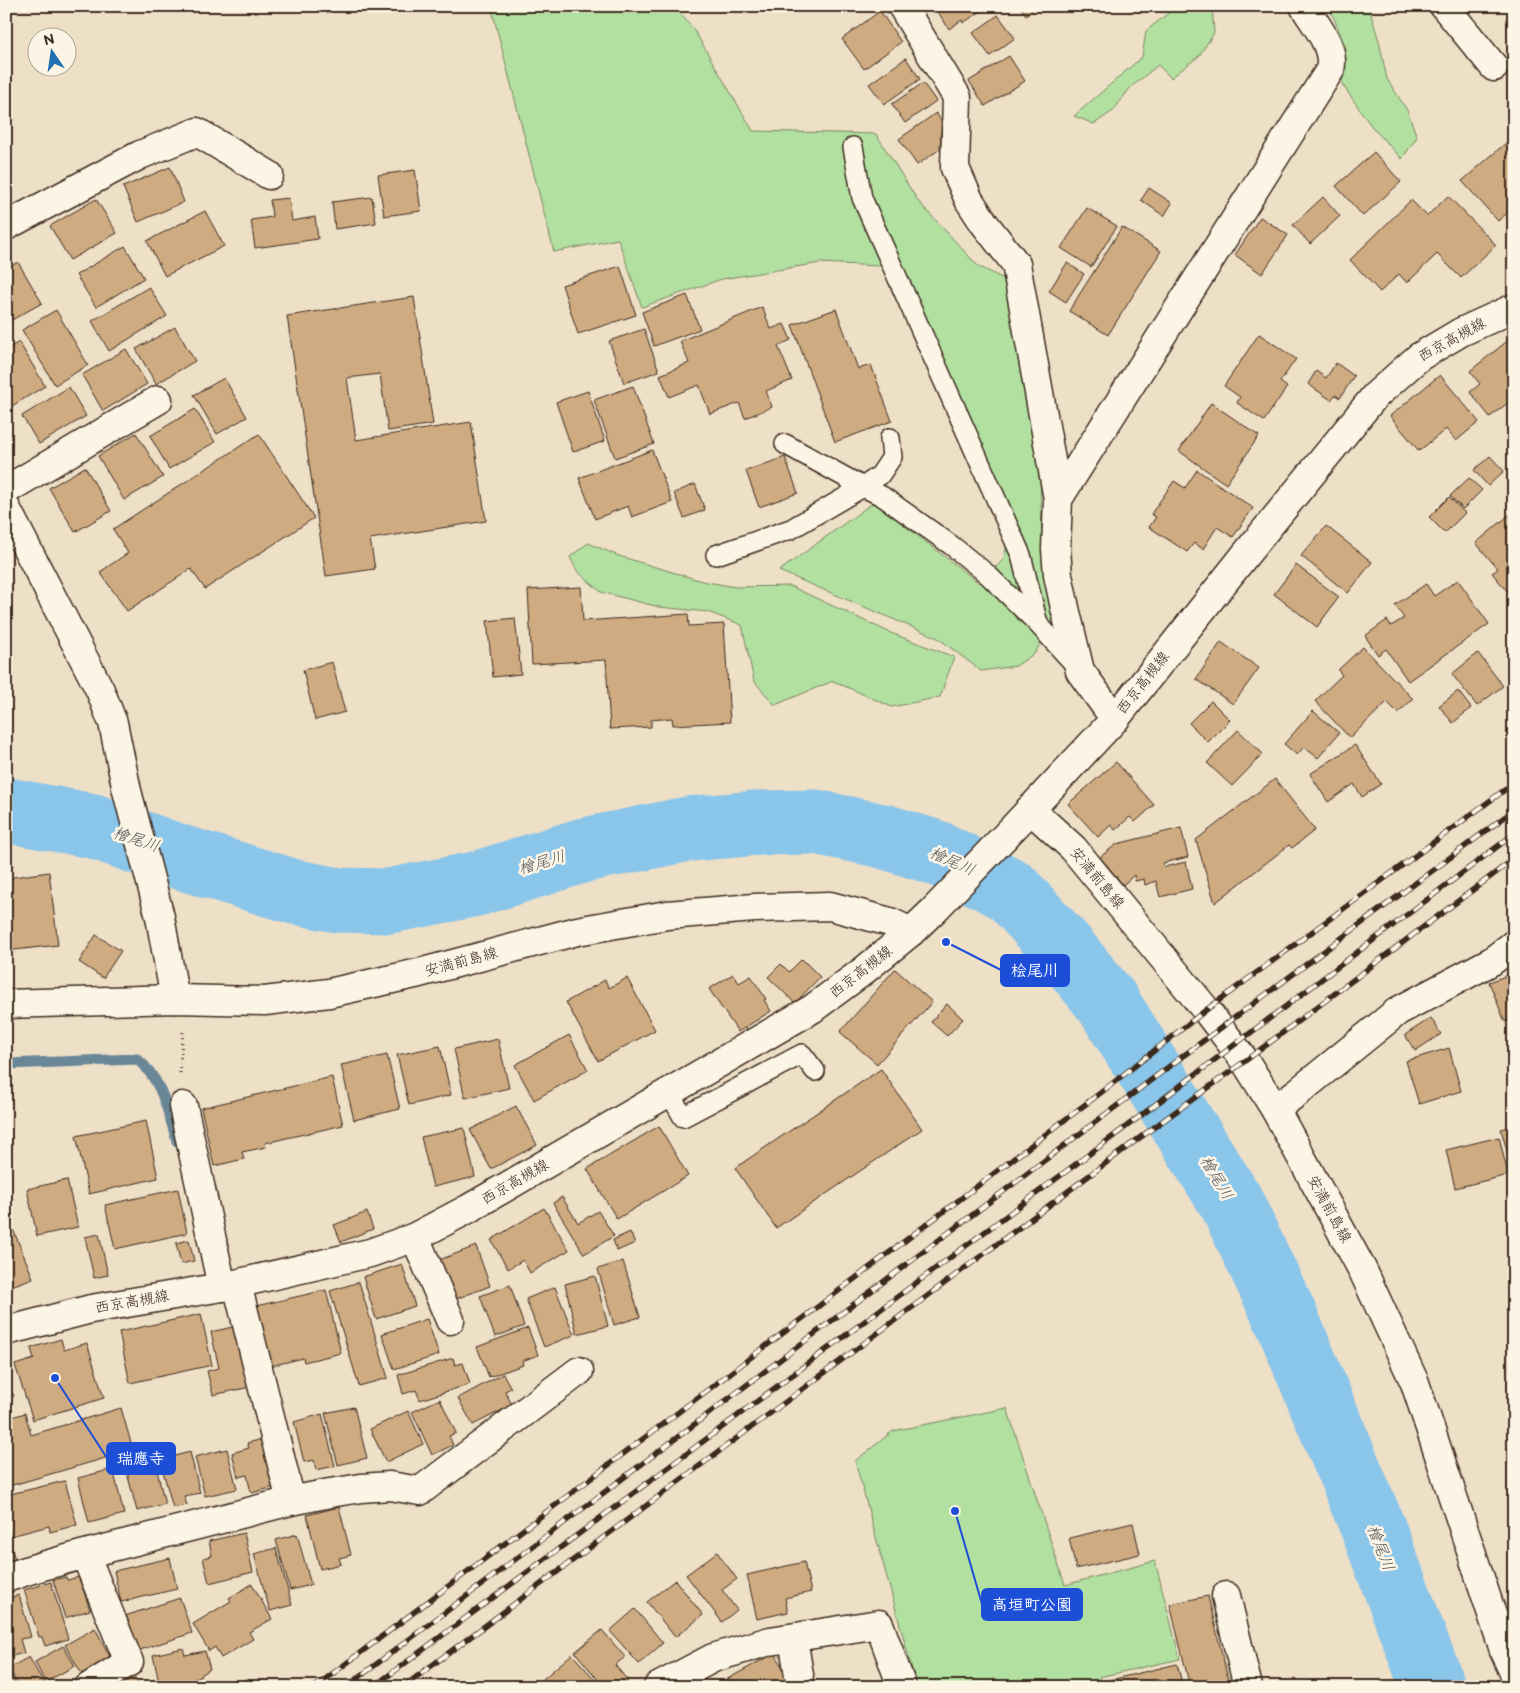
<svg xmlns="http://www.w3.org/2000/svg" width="1520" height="1693" viewBox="0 0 1520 1693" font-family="'Balsamiq Sans','Klee One',sans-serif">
<rect width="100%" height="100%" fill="#eedfc7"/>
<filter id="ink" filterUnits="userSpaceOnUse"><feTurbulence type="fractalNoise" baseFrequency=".02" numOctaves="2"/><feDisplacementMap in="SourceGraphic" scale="10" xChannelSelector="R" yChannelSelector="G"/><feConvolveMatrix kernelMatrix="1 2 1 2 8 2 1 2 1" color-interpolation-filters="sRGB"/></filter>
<g filter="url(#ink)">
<path fill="#b1e0a0" stroke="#76855f" d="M496,6H674L694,30L753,131L876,134L918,201L978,266L1004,279L1040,474L1043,569L1055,617L1035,653L1016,666L981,671L938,638L779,571L874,502L979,583L1004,559L1012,517L901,267L820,263L722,279L642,307L618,239L554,252L492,10Z
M1177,6H1212L1214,33L1199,56L1171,78L1158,65L1130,88L1113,111L1094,124L1074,116L1142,57L1146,31Z
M1329,6H1371L1370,11L1379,41L1387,79L1407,110L1417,137L1402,159L1372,127L1342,84L1346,48Z
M588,543L619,556L702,581L735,587L790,586L891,633L954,657L940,697L892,707L833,681L775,705L754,681L742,625L708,612L659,607L601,592L577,571L570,557Z
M1007,1408L1065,1585L1155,1561L1180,1659L1099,1677L1101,1687H917L855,1461L893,1431Z"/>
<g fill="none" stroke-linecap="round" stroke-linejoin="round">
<path stroke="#6a8798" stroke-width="11" d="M6,1064L137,1059C162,1079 168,1112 177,1141"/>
<path stroke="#8ac5ea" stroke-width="65" d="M6,810L93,826L180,857L295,892L338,900L389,901L476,884L584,850L688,829L758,823L815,822L883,836L937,853L1010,890L1064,949L1107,1002L1231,1202L1286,1318L1373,1528L1433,1687"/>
</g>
<path fill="#cfab81" stroke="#3b2a1e" d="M934,6H989L963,23L962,20L949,29Z
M1019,6H1037L1026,15Z
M880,11L901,42L864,69L842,39Z
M998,15L1015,38L990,56L973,33Z
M1009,56L1025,81L985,106L969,81Z
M906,58L920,79L884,104L869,84Z
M923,83L936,101L905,123L892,104Z
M936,113L942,122L940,149L917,165L899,139Z
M1514,136V207L1498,221L1462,181Z
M1374,152L1401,182L1363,216L1336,186Z
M170,167L184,202L138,222L123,187Z
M415,170L421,211L384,216L378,175Z
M1149,188L1172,203L1164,216L1141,200Z
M1448,196L1496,245L1461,278L1437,254L1407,283L1399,274L1380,292L1350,260L1411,200L1427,216Z
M372,197L376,223L335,229L332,202Z
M1323,197L1340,216L1310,244L1293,225Z
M289,198L292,221L315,217L318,239L255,248L251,220L272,217L270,200Z
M96,199L117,233L70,260L50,226Z
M1087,208L1117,226L1091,267L1061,248Z
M205,211L224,246L165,276L147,241Z
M1260,217L1288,235L1262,274L1235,255Z
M1122,227L1161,251L1108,335L1069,311Z
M125,246L144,278L96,307L76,275Z
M18,262L42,303L10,321L6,314V269Z
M1067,263L1084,274L1066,302L1049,291Z
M620,266L636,315L578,334L562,285Z
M149,287L167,316L109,351L92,321Z
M687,295L700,329L654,346L642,312Z
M414,297L433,424L388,431L380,374L347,378L356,440L471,422L486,521L370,539L375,569L326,576L287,316Z
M762,307L771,329L784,324L791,340L778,346L792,380L766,391L772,407L745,418L739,403L710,414L699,385L669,397L660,375L689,363L680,341Z
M836,309L858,369L871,365L892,421L835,442L792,325Z
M56,310L88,365L55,385L22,330Z
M175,327L195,361L156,384L136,349Z
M644,329L659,371L624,383L609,341Z
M1259,334L1296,359L1280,382L1287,387L1264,421L1237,403L1240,397L1224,386Z
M1511,338L1514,342V398L1490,417L1470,392L1480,384L1470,371Z
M19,342L45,386L12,406L6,397V350Z
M126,349L147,384L103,411L82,375Z
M1336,363L1354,376L1340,398L1335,395L1331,400L1308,384L1316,371L1326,378Z
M1440,375L1479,422L1456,441L1446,429L1419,451L1390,416Z
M224,378L247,417L217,434L194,395Z
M633,386L654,444L615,458L594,400Z
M69,387L86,416L39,444L22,416Z
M588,391L605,441L573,452L556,402Z
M1211,403L1259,436L1226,484L1179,451Z
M195,409L215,442L169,469L150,436Z
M136,433L163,477L124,500L98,456Z
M259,434L314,518L205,589L191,569L127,611L100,572L128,553L113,529Z
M652,450L672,502L632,517L628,506L595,519L579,478Z
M1490,456L1504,471L1488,486L1474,470Z
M785,457L798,493L759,507L746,471Z
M85,467L111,511L75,532L49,488Z
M1197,470L1253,508L1233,537L1217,527L1203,549L1194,543L1187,552L1149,527L1156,517L1151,514L1174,481L1185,488Z
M1469,478L1482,490L1463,509L1450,496Z
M695,484L705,510L684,518L674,493Z
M1449,497L1465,513L1445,533L1429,517Z
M1514,511V599L1492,573L1498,569L1476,543Z
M1326,526L1372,562L1348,593L1301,556Z
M1296,565L1339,597L1317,627L1274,594Z
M1458,580L1489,624L1408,681L1386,649L1378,655L1365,636L1387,620L1391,626L1404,618L1395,605L1426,584L1434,596Z
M581,587L583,621L688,614L689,626L724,624L730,722L673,725L672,718L651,720V727L610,729L606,660L532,664L528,590Z
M515,618L521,674L493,677L487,621Z
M1221,642L1259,668L1233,704L1196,679Z
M1363,647L1413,699L1398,713L1387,702L1350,738L1315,701L1342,675L1338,670Z
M1478,653L1503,686L1477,706L1452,674Z
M332,662L345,712L315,720L303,670Z
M1458,691L1471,708L1453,723L1439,706Z
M1211,701L1230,720L1208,742L1189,723Z
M1313,711L1339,733L1318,758L1304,747L1297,755L1284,744Z
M1238,730L1263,754L1232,786L1207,763Z
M1355,745L1381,784L1362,797L1354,784L1328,802L1310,774Z
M1116,762L1154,805L1135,822L1130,817L1115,830L1111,825L1098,837L1068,804Z
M1275,779L1315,830L1292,848L1289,845L1215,903L1196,840Z
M1181,828L1188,857L1163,863L1164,867L1186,862L1192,889L1160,897L1156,881L1145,885L1144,879L1135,881L1134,875L1123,885L1100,857L1117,844Z
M49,872L58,945L6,951V878Z
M96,935L121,951L103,978L79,962Z
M802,959L820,977L795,1003L768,977L781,964L789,972Z
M895,969L932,1002L877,1064L840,1032Z
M1514,973V1019L1505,1022L1489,982Z
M733,974L739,983L751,976L766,999L764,1000L771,1011L738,1032L709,989Z
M627,978L655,1030L598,1061L566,1002L605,980L609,988Z
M947,1004L963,1019L947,1036L931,1022Z
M1431,1018L1441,1034L1415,1051L1405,1035Z
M569,1035L588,1070L534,1100L515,1065Z
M498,1039L509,1088L465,1098L454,1049Z
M440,1046L451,1095L409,1105L397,1055Z
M1449,1048L1461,1091L1419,1104L1406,1061Z
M387,1055L400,1109L354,1120L341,1065Z
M881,1069L922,1129L776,1228L735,1168Z
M332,1077L343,1125L265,1143L266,1147L242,1152L244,1159L214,1166L201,1108Z
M516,1106L537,1145L491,1169L470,1130Z
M146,1121L158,1178L89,1194L76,1136Z
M659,1126L688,1176L617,1219L587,1169Z
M1514,1126V1161L1510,1162L1501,1129Z
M464,1128L475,1177L433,1187L421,1137Z
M1499,1137L1508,1175L1455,1188L1446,1150Z
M67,1180L78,1227L37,1236L27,1189Z
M178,1189L187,1233L115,1249L105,1205Z
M562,1197L578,1223L598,1211L614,1236L584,1254L553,1203Z
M544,1208L569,1250L530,1273L523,1260L508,1269L491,1240Z
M6,1212L33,1278L6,1288Z
M367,1212L373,1229L341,1242L334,1225Z
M630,1232L635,1243L617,1251L613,1240Z
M99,1234L108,1275L94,1278L85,1237Z
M189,1240L194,1261L181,1264L176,1243Z
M476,1246L490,1286L453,1300L439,1260Z
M623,1261L640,1317L614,1325L598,1269Z
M402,1264L415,1306L376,1319L363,1277Z
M595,1276L608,1326L577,1334L565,1284Z
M359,1282L388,1378L359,1386L330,1291Z
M510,1285L524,1326L495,1337L480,1296Z
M555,1287L574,1335L544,1347L526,1299Z
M326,1290L341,1353L304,1362L303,1358L267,1367L252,1307Z
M201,1314L212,1365L130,1383L119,1332Z
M427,1319L439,1355L394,1369L382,1334Z
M241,1325L255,1386L213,1395L207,1371L219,1368L211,1332Z
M528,1328L538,1355L522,1361L523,1365L489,1377L477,1347Z
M61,1339L64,1350L87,1343L104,1398L33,1420L15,1365L34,1359L31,1348Z
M453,1358L455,1365L463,1363L470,1384L420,1400L416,1390L403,1394L398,1375Z
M503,1374L511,1388L505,1391L512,1405L473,1425L458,1398Z
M6,1382L14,1396L6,1400Z
M440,1399L456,1433L449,1436L453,1445L432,1455L412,1412Z
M354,1407L367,1458L338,1465L325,1413Z
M121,1408L133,1450L6,1487V1419L25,1413L31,1435Z
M408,1411L423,1444L386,1462L370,1429Z
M322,1414L335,1466L316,1470L314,1460L304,1462L294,1422Z
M267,1438L279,1486L251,1493L247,1475L238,1477L232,1453L249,1448L247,1443Z
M227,1449L237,1489L205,1496L195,1457Z
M190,1452L200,1493L184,1496L187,1505L173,1508L160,1460Z
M154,1458L165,1504L137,1511L125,1465Z
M113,1469L124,1514L89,1523L78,1478Z
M65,1481L77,1525L50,1532L49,1526L11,1536L6,1517V1495Z
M339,1507L351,1555L339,1558L341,1564L320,1569L307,1515Z
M1133,1523L1140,1554L1076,1569L1069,1538Z
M6,1532L16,1562L6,1565Z
M244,1533L253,1572L209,1583L203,1558L212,1556L209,1541Z
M297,1534L311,1585L290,1590L276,1540Z
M276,1548L292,1605L270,1611L254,1554Z
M717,1552L737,1579L722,1590L737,1610L722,1622L686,1575Z
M170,1558L177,1589L121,1602L114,1571Z
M804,1562L811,1592L785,1598L788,1612L757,1619L747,1575Z
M66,1577L67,1580L79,1577L90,1610L65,1618L53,1580Z
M675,1580L703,1615L675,1637L647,1602Z
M51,1582L68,1639L45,1646L42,1637H39L24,1590Z
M252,1584L272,1619L249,1632L253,1639L221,1658L215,1647L209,1651L193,1624L231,1601L229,1598Z
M19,1595L31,1637L20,1639L24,1653L12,1656L8,1643L6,1644V1599Z
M1208,1596L1229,1683L1213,1687H1190L1170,1604Z
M180,1598L192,1633L137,1651L125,1616Z
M635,1609L663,1643L639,1664L610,1631Z
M95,1628L113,1662L84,1678L65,1645Z
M602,1630L625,1657L615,1665L628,1681L621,1687H604L575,1652Z
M63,1646L75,1666L45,1682L35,1662Z
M183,1648L185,1655L205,1651L210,1669L191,1682L172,1687H160L153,1655Z
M775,1653L793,1687H724L722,1682Z
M572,1654L598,1683L594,1687H549L543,1679Z
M29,1657L46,1687H19L9,1668Z
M1177,1664L1183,1687H1107L1106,1681Z
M6,1667L17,1687H6Z
M132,1675L140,1687H114Z"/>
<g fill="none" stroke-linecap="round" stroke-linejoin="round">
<defs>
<path id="service" d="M853,147L862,198L1021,555L1038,624
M785,444L863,487L880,475L892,457L890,438
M716,555L791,529L863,487L882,496L951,545L987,574L1038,624L1078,668
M669,1092L683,1117L802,1054L815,1071"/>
<path id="minor" d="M902,6L957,97L955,168L969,200L984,223L1016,264L1058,499L1056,549L1058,575L1065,608L1080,671L1115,719
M1444,6L1494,67
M6,226L140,155L197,132L269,175
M6,490L158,400
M1058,499L1330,70C1336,47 1315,25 1304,6
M6,508L100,690L113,723L127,791L160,917L175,999
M183,1106L222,1287
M1275,1109L1298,1092L1398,1011L1492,961L1514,944
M415,1237L450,1320
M237,1284L291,1501
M85,1554L129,1662L89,1687
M6,1578L32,1569L85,1554L291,1501L330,1493L361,1488L390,1486L420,1491L579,1371
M1226,1596L1248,1687
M793,1638L799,1675
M658,1687L713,1658L770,1641L879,1624L902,1687"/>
<path id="secondary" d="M1030,809L1073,848L1206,1010L1245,1061L1275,1109L1363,1271L1415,1383L1505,1653L1514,1673
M6,1004L175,999L265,1001L329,993L419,973L577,931L667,915L754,908L830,906L890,922L911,932"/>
<path id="primary" d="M6,1331L91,1309L222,1287L370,1253L415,1237L468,1209L812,1009L862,972L911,932L934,910L1013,828L1115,719L1246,554L1375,396L1419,357L1461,332L1514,308"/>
</defs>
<use href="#service" stroke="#3b2a1e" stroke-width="22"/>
<use href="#minor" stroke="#3b2a1e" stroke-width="31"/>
<use href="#secondary" stroke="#3b2a1e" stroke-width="31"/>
<use href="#primary" stroke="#3b2a1e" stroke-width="31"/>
<path stroke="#3b2a1e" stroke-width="3" stroke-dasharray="1 4" stroke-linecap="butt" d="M180,1073V1063L183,1032"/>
<use href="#service" stroke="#fcf5e5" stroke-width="19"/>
<use href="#minor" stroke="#fcf5e5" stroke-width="28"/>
<use href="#secondary" stroke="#fcf5e5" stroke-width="28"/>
<use href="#primary" stroke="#fcf5e5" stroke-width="28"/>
<defs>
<path id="rail" d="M315,1687L1099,1094L1206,1010L1514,783
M346,1687L1183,1056L1514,810
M373,1687L1123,1129L1514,834
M403,1687L1134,1142L1245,1061L1514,859"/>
</defs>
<use href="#rail" stroke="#3b2a1e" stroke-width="5.5"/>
<use href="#rail" stroke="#fcf5e5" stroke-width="4" stroke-dasharray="11" stroke-linecap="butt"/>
</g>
</g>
<g text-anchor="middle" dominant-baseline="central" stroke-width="5" stroke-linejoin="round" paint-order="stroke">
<g font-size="15" fill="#3b2a1e" stroke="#fcf5e5">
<text transform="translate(1452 340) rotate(-29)">西京高槻線</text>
<text transform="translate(1143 683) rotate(-52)">西京高槻線</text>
<text transform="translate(1097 878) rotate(50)">安満前島線</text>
<text transform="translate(461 962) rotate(-15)">安満前島線</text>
<text transform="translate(861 972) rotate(-38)">西京高槻線</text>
<text transform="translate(515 1182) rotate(-30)">西京高槻線</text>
<text transform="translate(1329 1209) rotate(61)">安満前島線</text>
<text transform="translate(132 1302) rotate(-10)">西京高槻線</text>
</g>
<g font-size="16" font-style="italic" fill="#53585b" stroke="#fcf5e5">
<text transform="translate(136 840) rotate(18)">檜尾川</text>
<text transform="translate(952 862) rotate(24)">檜尾川</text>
<text transform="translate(542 863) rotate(-17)">檜尾川</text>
<text transform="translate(1216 1178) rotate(59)">檜尾川</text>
<text transform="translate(1380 1548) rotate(69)">檜尾川</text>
</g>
</g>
<path fill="none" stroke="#1d4ed8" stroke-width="2" d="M946 942L1001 970M55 1378L107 1458M955 1511L982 1604"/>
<g fill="#1d4ed8" stroke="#fcf5e5" stroke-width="2">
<circle cx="946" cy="942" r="5"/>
<circle cx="55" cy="1378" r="5"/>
<circle cx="955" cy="1511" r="5"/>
</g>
<g fill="#1d4ed8" stroke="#1d4ed8" stroke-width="2">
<rect x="1001" y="955" width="68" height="31" rx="5"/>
<rect x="107" y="1443" width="68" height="31" rx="5"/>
<rect x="982" y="1589" width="100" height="31" rx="5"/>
</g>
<g font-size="16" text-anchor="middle" font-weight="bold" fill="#fff">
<text x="1035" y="976">桧尾川</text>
<text x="141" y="1464">瑞應寺</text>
<text x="1032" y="1610">高垣町公園</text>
</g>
<rect width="1520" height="1693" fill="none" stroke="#fcf5e5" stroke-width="25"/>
<rect x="12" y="12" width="1495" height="1668" fill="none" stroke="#3b2a1e" stroke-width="2" filter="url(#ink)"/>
<g transform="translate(52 52) rotate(347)"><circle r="24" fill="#fcf5e5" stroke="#afa495"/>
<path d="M0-4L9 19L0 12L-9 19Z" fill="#1f6fb2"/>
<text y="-8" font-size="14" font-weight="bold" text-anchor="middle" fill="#3b2a1e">N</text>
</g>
</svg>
